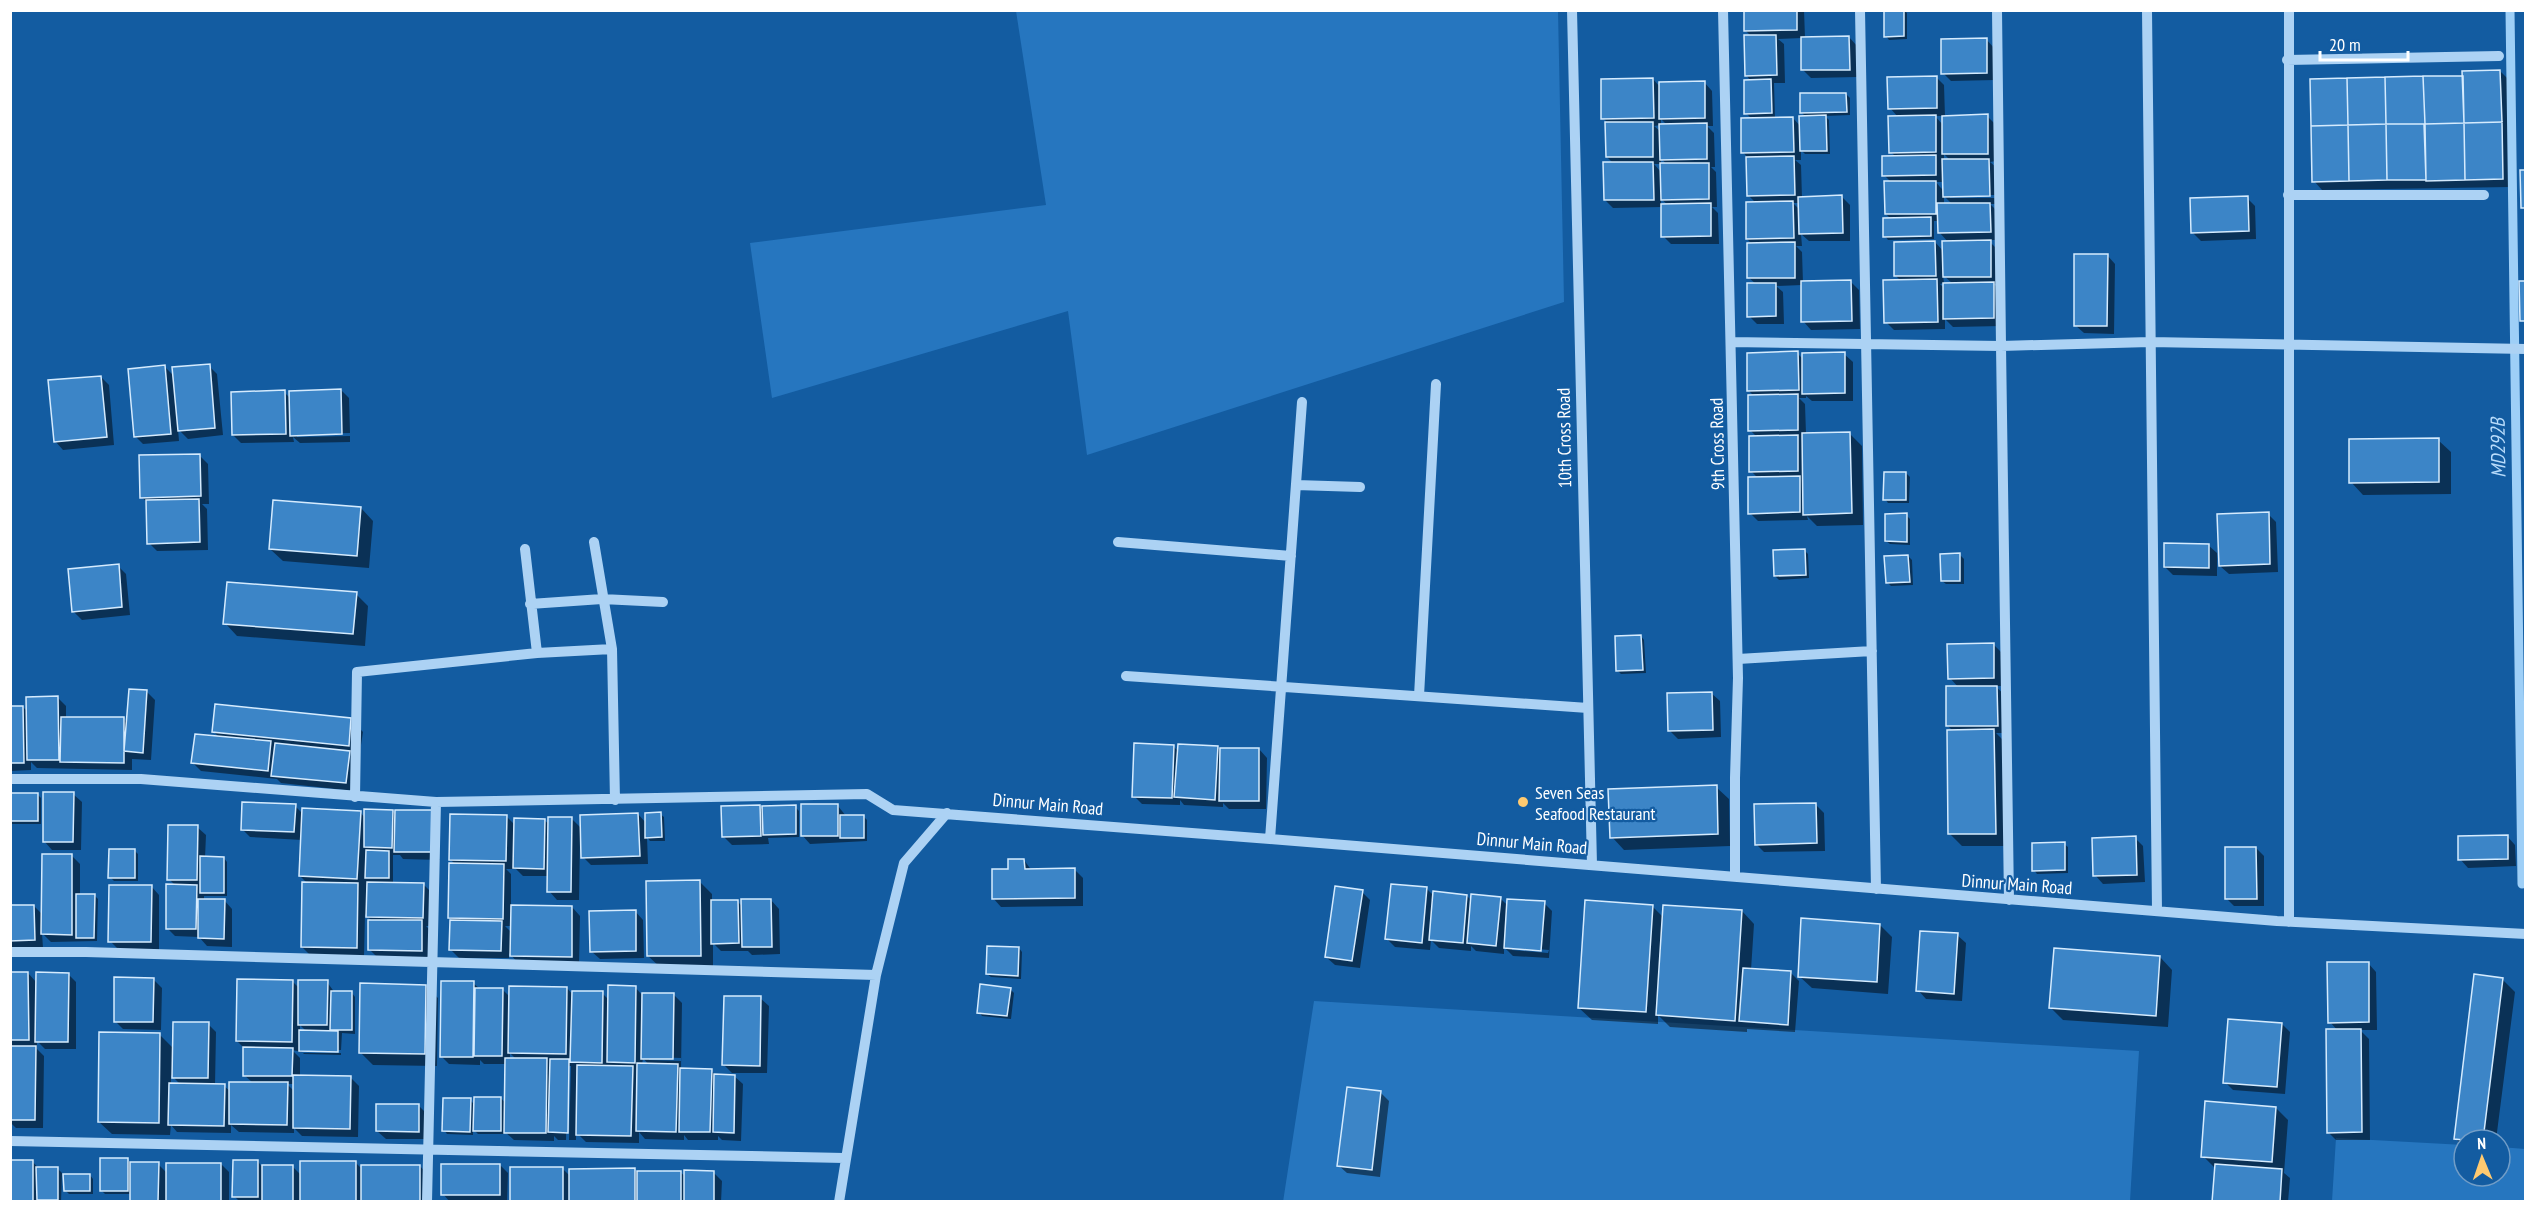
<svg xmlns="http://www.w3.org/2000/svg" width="2536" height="1212" viewBox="0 0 2536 1212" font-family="'PT Sans Narrow',sans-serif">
<rect width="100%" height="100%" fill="#135ca1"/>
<path fill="#2676bf" d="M1016,11H1558L1564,302L1087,455L1068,311L772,398L750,243L1046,205Z
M1314,1001L2139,1051L2130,1201L1283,1202Z
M2336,1138L2464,1145V1176H2500V1147L2525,1149V1201H2332Z"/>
<path fill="#0007" fill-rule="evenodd" d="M1745,10H1804L1805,38L1849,37L1857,46V77L1811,78L1803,70L1802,38L1778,39L1784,44L1785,83H1774L1775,119L1793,118L1801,127L1806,117L1802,113L1846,94L1850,98V115L1825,116L1829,120L1830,154H1805L1801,150V160H1795L1801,165L1802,198L1842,197L1850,205V241H1809L1801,234L1802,246H1796L1802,252L1803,283L1850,281L1859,290L1860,329L1811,330L1803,321L1802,285L1776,286L1783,292L1784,324H1757L1749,316L1756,284L1749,278L1753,245L1747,239L1757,204L1748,195L1747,157L1743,152L1752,119L1746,113L1751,81L1746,75L1751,36L1746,31ZM1793,203H1800V210Z
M1904,10L1907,13V39L1889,40L1886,36Z
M1986,39L1994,48L1995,80L1951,81L1943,73Z
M2500,71L2508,79L2510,187L2322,190L2314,181L2464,77Z
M1936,77L1944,85L1945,117L1987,116L1995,124L1996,161L1990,162L1997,168V195H1950V198H1997L1998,204H1990L1998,212V240H1988L1998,250L1999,284H1994L2002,292V326L1953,327L1945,319V329L1894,330L1886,322L1901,281L1896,276L1935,242L1944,252L1949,243L1939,232V221H1934V239L1888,240L1885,236L1892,220L1886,214L1892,183L1884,175L1896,157L1891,152L1898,117L1890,108ZM1935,116H1943V125ZM1944,154L1951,161H1944ZM1936,182H1944V191L1940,187ZM1944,196L1953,205H1944ZM1943,275L1953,284L1944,288L1940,284L1944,283Z
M1653,79L1660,87L1704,82L1712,91L1713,126H1707L1714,133L1715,167H1711L1716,172L1717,207H1712L1718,213L1719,244H1671L1663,236L1662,207L1613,208L1605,200L1614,164L1607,157L1609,124L1603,118ZM1661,119L1668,126H1661ZM1661,125V132L1654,126ZM1661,158L1667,165L1661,172L1654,164H1661ZM1661,199L1668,205H1661Z
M2247,198L2255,206L2256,239L2201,241L2193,233Z
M2107,255L2115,264L2114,334L2084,333L2075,325Z
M1797,353L1803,359L1844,354L1853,362V401H1812L1806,396V398H1799L1805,404L1806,434H1850L1862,446L1863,525L1817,526L1807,516L1808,520L1758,521L1750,513L1758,478L1751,471L1757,437L1750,430L1755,397L1749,391Z
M209,366L217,374L223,435L188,439L178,429L179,441L143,444L135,436L165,367L174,376Z
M101,377L109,385L114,445L63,450L55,441Z
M341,390L349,398L350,433L297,434V437L350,436V442L300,443L293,437L294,442L241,443L233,435L284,392L290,398Z
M2438,440L2451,452V494L2363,495L2351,482Z
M200,456L208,464L209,504H202L207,509L208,550L157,551L149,543L148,504L142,497Z
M1906,473L1910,477L1909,503H1888L1885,499Z
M361,508L373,521L369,568L283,561L270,549Z
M2268,514L2276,522L2278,572L2229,574L2220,566Z
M1906,515L1910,519V545L1890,544L1886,541Z
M2208,545L2217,553V576L2173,575L2165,567Z
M1804,550L1808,554L1809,578L1779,580L1775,576Z
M1960,555L1964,559V584H1946L1942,581Z
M1908,556L1912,560L1913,585L1891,586L1887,582Z
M118,566L126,574L130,615L82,620L73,611Z
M356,594L368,606L365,646L237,636L225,623Z
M1641,636L1644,640L1646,673L1621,674L1617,670Z
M1994,645L2002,653V686H1995L2005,695V733H1996L2006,743L2007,846H1962L1950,834L1953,731L1948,726L1959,688L1950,678Z
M147,692L155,700L151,760L132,759V770L37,768L31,762V770L10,771V708L23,707L28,712L58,698L66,706V718L124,719L128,723Z
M1711,693L1720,701L1721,737L1678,739L1670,731Z
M351,719L363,732L354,791L281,783L277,779L201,771L193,763L220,738L213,731Z
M1173,746L1179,752L1217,748L1221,751L1259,749L1267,758L1266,809H1229L1223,803V807L1184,805L1180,800V805L1142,804L1134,796Z
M1716,787L1729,799L1730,846L1624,850L1612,837Z
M10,794H37L41,798V824H10Z
M73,794L82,802L81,850H52L44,841Z
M1816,805L1824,813L1825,851L1764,852L1756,844Z
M295,806L303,814L360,812L365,818L392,811L440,860L403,859L400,855H393V884H423L431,892L430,926H426L430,930L429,958L377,957L369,949L372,921L365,914L364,956L310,955L302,947L308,884L300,876L302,840L250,837L242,829Z
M759,806L764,811L795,807L799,811V837L768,838L769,844L732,845L724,837Z
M838,806L846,816H863L867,820V841L810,844L802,835Z
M638,814L646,823L660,814L664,817L665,841H650L647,837L648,864L591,865L583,857L582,838H580L579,900H557L549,891V876H523L516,869H506L511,874V907H572L580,916L579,965L519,964L509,953V958H459L451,950L454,922L449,917L456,865L451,860L506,816L515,825L544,820L550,825L572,819L582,829ZM505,926H512V933Z
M197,827L206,835L205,858H224L227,862V896H204V900H224L232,909V947L207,946L199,937L175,936L167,928L176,886L169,879Z
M2507,836L2515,845L2516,866L2468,868L2460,859Z
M2135,838L2143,846L2145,882L2103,884L2095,875Z
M2064,844L2068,847V873L2037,874L2034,870Z
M2256,848L2264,856V906H2234L2226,898Z
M135,851L138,854V881H114L110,877Z
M72,856L80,864V895H94L98,899L97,941L51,942L42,933L43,948H10V907L34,906L43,915Z
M1024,860L1032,871L1075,870L1083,878V906L1001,907L993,898L1010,871Z
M699,881L712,894V902L737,901L743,907L771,900L779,909L780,954L752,955L748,951H721L713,943V968H661L648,956Z
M151,886L159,895V950L118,949L110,941Z
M1427,889L1434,896H1467L1472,901L1500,898L1508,906L1544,903L1552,911L1549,958L1513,956L1504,947V954L1476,951L1471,946V951L1439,948L1431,940L1430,950L1395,947L1387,939ZM1512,947L1549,950L1548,953L1512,950Z
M1362,892L1370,900L1360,968L1335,965L1326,957Z
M1652,906L1664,918L1742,911L1754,924L1751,970L1790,972L1799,981L1795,1032L1747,1029V1032L1670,1027L1658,1015V1024L1592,1020L1579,1008Z
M635,911L643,920L644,958L600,959L591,951Z
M1880,925L1892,937L1888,994L1812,988L1799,976Z
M1957,935L1966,943L1962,1001L1926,999L1918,990Z
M1019,948L1022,952L1021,979L991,977L987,974Z
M2160,957L2172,970L2168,1027L2063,1020L2051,1008Z
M2368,963L2376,972L2377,1030H2360L2369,1039L2370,1140H2336L2328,1132L2338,1031L2330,1022Z
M10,973H28L37,983L68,974L76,982V1049H45L37,1041V1049L44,1056L43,1128H16L10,1122Z
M153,979L162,988L161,1030L123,1029L115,1021Z
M2503,980L2515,992L2496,1140H2464V1147L2455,1138Z
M292,981L300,989L327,982L335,993H352L355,997V1034L342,1033L341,1050H302V1052L292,1050L300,1058V1077L351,1078L359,1086L358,1137L302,1136L294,1128V1133L239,1132L231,1125V1133L177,1132L171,1125L170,1135L112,1134L99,1122L159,1034L174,1049L208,1024L216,1032L215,1085L224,1086L231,1092L253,1083L244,1075L245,1049L237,1041ZM300,1025L307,1032H300ZM171,1075L181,1085H171ZM287,1084H295L294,1091Z
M473,983L480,989L503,990L510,997L567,988L573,995L602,993L609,1000L635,987L642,995H674L682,1003L681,1070L711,1071L716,1075L734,1076L743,1084L741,1141L722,1140L718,1136V1140H688L684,1135V1140L645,1139L639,1132V1143L586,1142L576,1132V1140H569L571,1066H568L566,1140H558L554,1136V1141L514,1140L504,1131V1134H478L473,1129V1135L447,1134L444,1130L470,1100L475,1105L501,1098L506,1104L507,1064H484L480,1060V1065L449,1064L441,1056ZM510,1053L516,1059H510ZM649,1057L681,1058V1061L649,1060ZM643,1058L649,1065H642Z
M425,986L438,998L437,1066L373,1065L361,1053Z
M1010,989L1014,993L1011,1019L982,1016L979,1012Z
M760,998L769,1006L767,1073H732L724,1065Z
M2282,1024L2290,1032L2285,1094L2233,1090L2225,1082Z
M303,1053H341V1055L304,1054Z
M1380,1092L1389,1101L1380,1177L1347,1173L1338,1165Z
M419,1106L427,1114L426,1139H386L377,1131Z
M2276,1108L2288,1120L2284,1173L2290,1178L2288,1202H2214L2216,1169L2203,1156Z
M127,1160L132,1164H158L168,1174L221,1164L229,1172V1202H131V1194H105L101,1190Z
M258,1161L261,1166H292L301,1175L356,1163L362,1169L420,1166L428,1175V1202L238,1200L234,1196Z
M33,1162L39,1169H58L62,1173L61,1202H10Z
M500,1165L508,1173L507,1202H450L443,1194Z
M563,1169L570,1176L634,1170L639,1174L680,1172L686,1177L713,1172L722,1181L721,1202H512Z
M90,1175L93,1179V1194H69L65,1190Z"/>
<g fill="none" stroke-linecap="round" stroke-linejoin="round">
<path stroke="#9ecff7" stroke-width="9" d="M2510,10L2522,884"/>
</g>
<path fill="#3c85c7" stroke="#d5ebfe" stroke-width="1.5" d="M1744,10H1797V30L1744,31Z
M1884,10H1904V36L1884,37Z
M1744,35H1776L1777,75L1745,76Z
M1849,36L1850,70H1801V37Z
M1987,38V73L1941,74V39Z
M2500,70L2502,122L2464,123L2462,71Z
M1937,76V108L1888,109L1887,77Z
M2423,76H2463L2464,123L2425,124Z
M2423,76L2425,124H2386L2385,77Z
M2385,77L2386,124L2348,125L2347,78Z
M1653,78L1654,118L1601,119V79Z
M2347,78L2348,125L2311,126L2310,79Z
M1771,79L1772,113L1744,114V80Z
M1705,81V118L1659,119V82Z
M1800,93H1846L1847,112L1800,113Z
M1988,114V154H1942V116Z
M1826,115L1827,151H1800L1799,116Z
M1936,115V152L1889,153L1888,116Z
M1793,117L1794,152L1741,153V118Z
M1605,122H1653V157H1606Z
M2502,122L2503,179L2465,180L2464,123Z
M1707,123V159L1660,160L1659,124Z
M2464,123L2465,180L2426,181L2425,124Z
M2386,124H2424L2426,180H2387Z
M2386,124L2387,180L2349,181L2348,125Z
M2348,125L2349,181L2312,182L2311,126Z
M1936,155V175L1882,176V156Z
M1794,156L1795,195L1747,196L1746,157Z
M1942,159H1989L1990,196L1943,197Z
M1603,162H1653L1654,200H1604Z
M1660,163H1709V199L1661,200Z
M2520,170H2526V208H2521Z
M1884,181H1936V214H1885Z
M1842,195L1843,233L1799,234L1798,197Z
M2248,196L2249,231L2191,233L2190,198Z
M1793,201L1794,238L1746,239V202Z
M1711,203V236L1661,237V204Z
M1937,203H1990L1991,232L1938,233Z
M1931,217V236L1883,237V218Z
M1991,240V277H1943L1942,241Z
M1935,241L1936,276H1894V242Z
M1795,242V278H1747V243Z
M2074,254H2108L2107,326H2074Z
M1937,279L1938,322L1884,323L1883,280Z
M1851,280L1852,321L1801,322V281Z
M2519,281H2526V321H2520Z
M1994,282V318L1943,319V283Z
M1747,283H1776V316L1747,317Z
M1798,351L1799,390L1747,391V353Z
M1845,352V393L1802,394V353Z
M210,364L215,428L178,431L172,367Z
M165,365L171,434L134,437L128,369Z
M101,376L107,437L54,442L48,380Z
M341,389L342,434L290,436L289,391Z
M285,390L286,434L232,435L231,392Z
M1798,394V430L1748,431V395Z
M1850,432L1852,513L1803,515L1802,433Z
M1798,435V471L1749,472V436Z
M2439,438V482L2349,483V439Z
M200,454L201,496L140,498L139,455Z
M1884,472H1906V500H1883Z
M1800,476V512L1748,514V477Z
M199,499L200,542L147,544L146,500Z
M273,500L361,507L357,556L269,549Z
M2269,512L2270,564L2219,566L2217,514Z
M1907,513V542L1885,541V514Z
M2164,543L2209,544V568L2164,567Z
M1805,549L1806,575L1774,576L1773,550Z
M1960,553V581H1941L1940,554Z
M1908,555L1910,582L1886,583L1884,556Z
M119,564L122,607L72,612L68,569Z
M227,582L357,592L353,634L223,624Z
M1641,635L1643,670L1616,671L1615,636Z
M1994,643V678L1948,679L1947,644Z
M1946,686H1997L1998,726H1946Z
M129,689L147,690L143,753L124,751Z
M1712,692L1713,730L1668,731L1667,693Z
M58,696L59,760H27L26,697Z
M215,704L351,718L349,746L212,732Z
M10,706H23L24,763H10Z
M61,717H124V763L60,762Z
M1994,729L1996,834H1948L1947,730Z
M195,734L271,741L268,771L191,763Z
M275,743L350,751L346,783L271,776Z
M1134,743L1174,745L1172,798L1132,797Z
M1178,744L1218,746L1215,800L1174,797Z
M1220,748H1259V801H1219Z
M1717,785L1718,834L1610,838L1608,789Z
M43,792H74L73,842H43Z
M10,793H38V821H10Z
M242,802L296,804L294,832L241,830Z
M1816,803L1817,843L1755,845L1754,804Z
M801,804H838V836H801Z
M760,805L761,836L722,837L721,806Z
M796,805V834L763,835L762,806Z
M302,808L361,811L357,879L299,876Z
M364,809L393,810L392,848L364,847Z
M395,810H433L432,852H394Z
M661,812L662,837L645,838V813Z
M638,813L640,856L581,858L580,815Z
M450,814L507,815L506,861L449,860Z
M840,815H864V838H840Z
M548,817H572L571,892H547Z
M514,818L545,819L544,869L513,868Z
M168,825H198L197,880H167Z
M2508,835V859L2458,860V836Z
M2136,836L2137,875L2093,876L2092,838Z
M2065,842V870L2032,871V843Z
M2225,847H2256L2257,899H2225Z
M109,849H135V878H108Z
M366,850L389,851V878H365Z
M42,854H72V935L41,934Z
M200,856L224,857V893H200Z
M1008,859H1024L1025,869L1075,868V898L992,899V869H1008Z
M449,863L504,864L503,919L448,918Z
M700,880L701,956H647L646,881Z
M302,882L358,883L357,948L301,947Z
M367,882L424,883L423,918L366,917Z
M166,884L197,885L196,929H166Z
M1391,884L1427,887L1422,943L1385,939Z
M109,885H152L151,942H108Z
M1335,886L1363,890L1352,961L1325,957Z
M1433,891L1467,895L1463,943L1429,940Z
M76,894H95L94,938H76Z
M1471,894L1501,897L1496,946L1467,943Z
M198,899H225L224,939L198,938Z
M741,899H771L772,947H742Z
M1507,899L1545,901L1541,951L1504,948Z
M711,900H738L739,943L711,944Z
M1585,900L1653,905L1646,1012L1578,1008Z
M10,905H34L35,940L10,941Z
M511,905L572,906V957L510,956Z
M1663,905L1742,910L1735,1021L1656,1015Z
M636,910V951L590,952L589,911Z
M1801,918L1880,924L1877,982L1798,977Z
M368,920H422V951L368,950Z
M450,920L502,921L501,951L449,950Z
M1920,931L1958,933L1954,994L1916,991Z
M987,946L1019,947L1018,976L986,974Z
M2054,948L2160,956L2156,1016L2049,1008Z
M2327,962H2369V1022L2328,1023Z
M1743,968L1791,971L1788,1025L1739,1021Z
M10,972H28L29,1040H10Z
M36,972L69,973L68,1042H35Z
M2474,974L2503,978L2483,1140H2464L2454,1139Z
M114,977L154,978L153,1022H114Z
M237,979L293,980L292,1042L236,1041Z
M298,980H328L327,1025H298Z
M441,981H474L473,1057H440Z
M360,983L426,985L425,1054L359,1053Z
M980,984L1011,988L1007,1016L977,1013Z
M608,985L636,986L635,1063L607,1062Z
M509,986L567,987L566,1054L508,1053Z
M475,988H503L502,1056H474Z
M331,991H352V1030H330Z
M572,991H603L602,1063L570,1062Z
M642,993H674L673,1059H641Z
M724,996H761L760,1066L722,1065Z
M2228,1019L2282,1023L2277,1087L2223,1083Z
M173,1022H209L208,1078H172Z
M2326,1029H2361L2362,1132L2327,1133Z
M299,1030L338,1031V1052L299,1051Z
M99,1032L160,1033L159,1123L98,1122Z
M10,1046H36L35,1120H10Z
M243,1047L293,1048L292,1076H243Z
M505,1058H547L546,1133H504Z
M550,1059H569L568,1133L548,1132Z
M637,1063L678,1064L676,1132L636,1131Z
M577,1065L633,1066L631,1136L576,1135Z
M680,1068L712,1069L710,1132H679Z
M714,1074L735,1075L734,1133L713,1132Z
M293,1075L351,1076L350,1129L293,1128Z
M229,1082H288L287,1125L229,1124Z
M169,1083L225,1084L224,1126L168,1125Z
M1347,1087L1381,1091L1372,1170L1337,1166Z
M474,1097H501V1131H473Z
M443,1098H471L470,1132L442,1131Z
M2205,1101L2276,1107L2272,1162L2201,1157Z
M376,1104H419V1132L376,1131Z
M100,1158H128V1191H100Z
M10,1160H33V1202H10Z
M233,1160H258V1197H232Z
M300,1161H356V1202H300Z
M130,1162H159L158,1202H130Z
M166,1163H221V1202H166Z
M441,1164H500V1195H441Z
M2215,1164L2282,1169L2280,1202H2212Z
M262,1165H293V1202H262Z
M361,1165H420V1202H361Z
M36,1167H58V1200H37Z
M510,1167H563V1202H510Z
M635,1168V1202H569V1169Z
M684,1170L714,1171V1202H684Z
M637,1171H681V1202H637Z
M63,1174H90V1191H64Z"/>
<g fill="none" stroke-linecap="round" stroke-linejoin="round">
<path stroke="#acd2f4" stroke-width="10" d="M1572,10L1592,865
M1723,10L1738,678L1735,778V877
M1860,10L1876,889
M1997,10L2001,346L2150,342L2526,349
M2147,10L2157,911
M2289,10V922
M2287,60L2499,56
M2288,195H2484
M1731,342L2001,346L2009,900
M1296,485L1360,487
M594,542L612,649
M1118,542L1291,556
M525,549L537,653
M530,604L602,599L663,602
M1738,659L1872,651
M1126,676L1588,708
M1419,696L1436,384
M10,779H141L436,802L867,794L893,810L1270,839L2277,921L2526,934
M355,797L357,672L537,653L612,649L615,800
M1270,839L1302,402
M10,952H86L876,975
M10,1141L844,1158
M427,1202L436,802
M839,1202L876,975L904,863L947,813"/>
</g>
<circle fill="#ffca70" stroke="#135ca1" stroke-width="2" cx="1523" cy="802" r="6"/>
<g text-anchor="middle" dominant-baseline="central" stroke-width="4.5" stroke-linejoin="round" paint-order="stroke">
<g font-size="18" fill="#fff" stroke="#135ca1">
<text transform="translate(1564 438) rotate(-91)">10th Cross Road</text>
<text transform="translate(1717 444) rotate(-91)">9th Cross Road</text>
<text transform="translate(1048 804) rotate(5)">Dinnur Main Road</text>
<text transform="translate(1532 843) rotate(5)">Dinnur Main Road</text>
<text transform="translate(2017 884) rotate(4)">Dinnur Main Road</text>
</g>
<g font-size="18" fill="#fff" stroke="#135ca1" text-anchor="start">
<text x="1535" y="792">Seven Seas<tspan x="1535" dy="21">Seafood Restaurant</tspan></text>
</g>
<g font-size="20" font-style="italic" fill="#b9dcfb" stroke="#135ca1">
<text transform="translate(2498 448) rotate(-91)">MD292B</text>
</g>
</g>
<rect width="2536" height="1212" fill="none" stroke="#ffffff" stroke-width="24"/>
<g transform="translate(2482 1158) rotate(358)"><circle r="28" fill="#135ca1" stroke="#719dc7" stroke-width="1.5"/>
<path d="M0-4.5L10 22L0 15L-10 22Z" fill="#ffca70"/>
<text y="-9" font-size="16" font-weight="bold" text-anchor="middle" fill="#ffffff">N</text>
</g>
<path d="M2320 51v9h88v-9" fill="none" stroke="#ffffff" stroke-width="3"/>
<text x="2329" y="51" font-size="18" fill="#ffffff" stroke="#135ca1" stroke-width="4.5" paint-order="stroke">20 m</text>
</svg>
